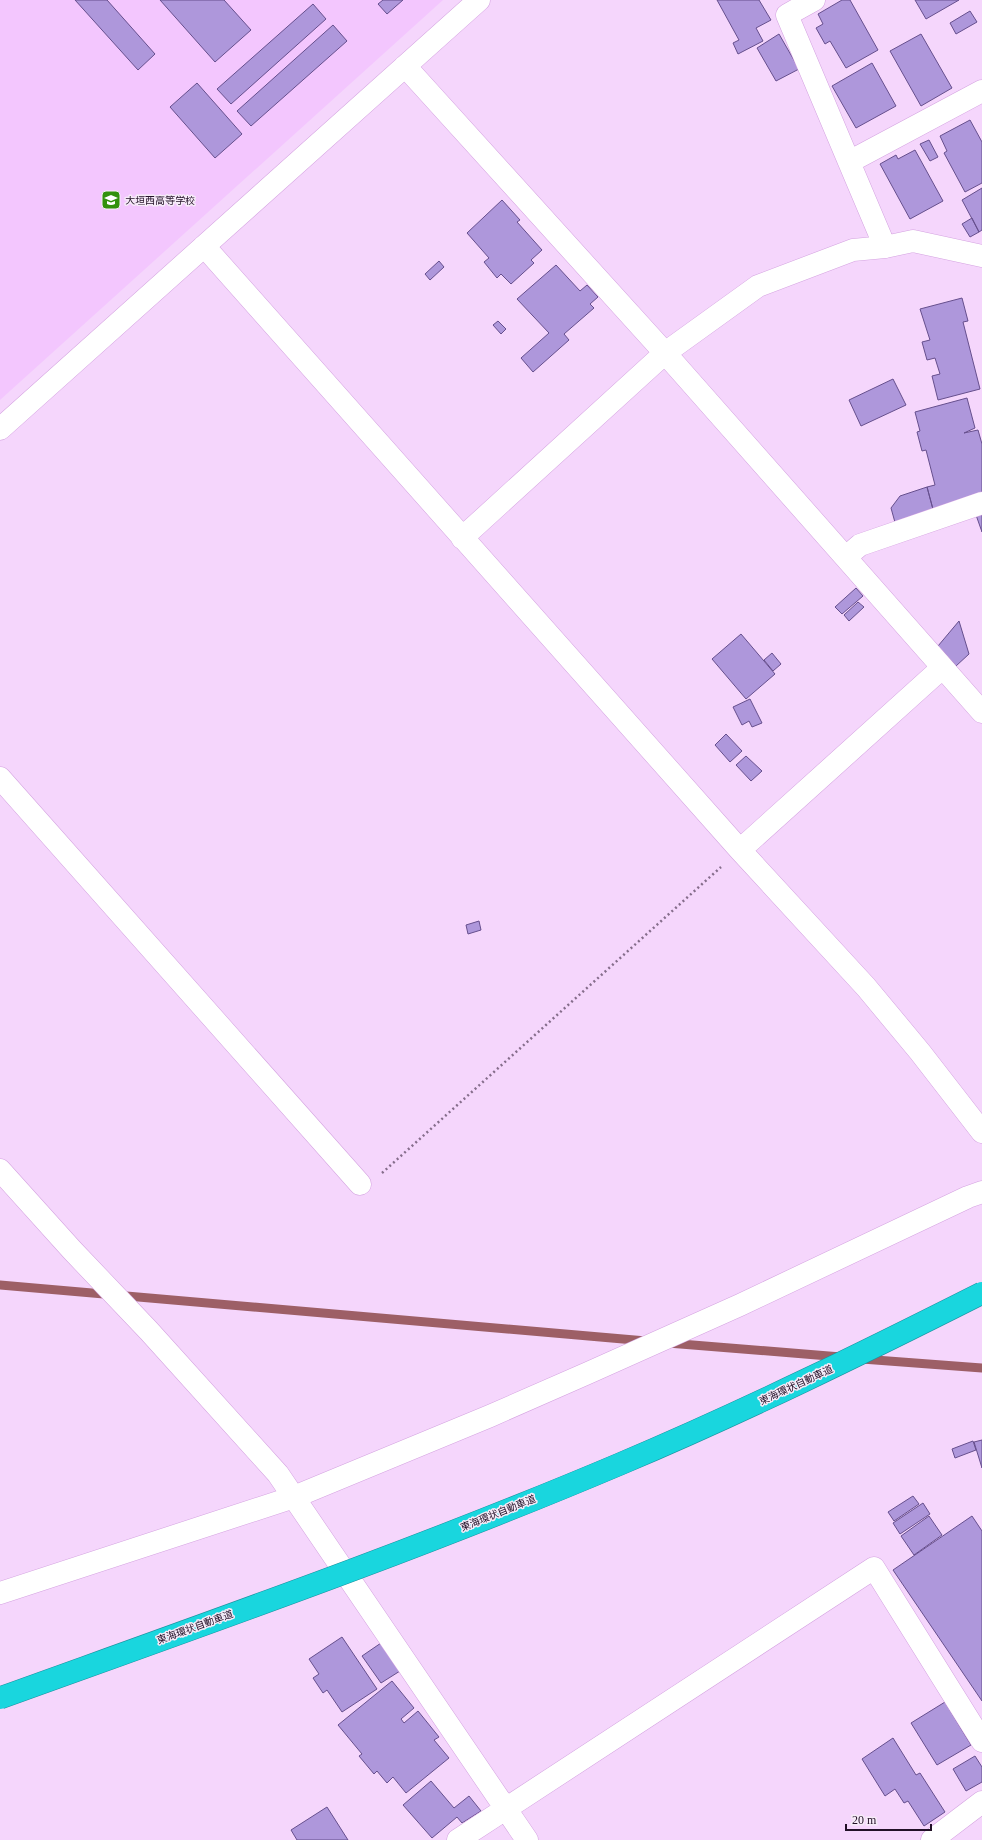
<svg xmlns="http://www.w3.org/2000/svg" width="982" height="1840" viewBox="0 0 982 1840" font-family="'Times New Roman','Noto Sans JP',serif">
<rect width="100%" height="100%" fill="#f5d6fc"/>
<path fill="#f3c6fe" d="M0,0H443L0,400Z"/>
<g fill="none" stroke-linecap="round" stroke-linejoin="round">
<path stroke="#9d5f66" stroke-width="9" d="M0,1285L646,1341
M668,1343L841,1357
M862,1359L982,1368"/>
</g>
<path fill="#ae97db" stroke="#664f8d" d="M75,0H107L155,54L138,70Z
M160,0H224L251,30L215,62Z
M383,0H403L387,14L378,4Z
M717,0H759L771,20L756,28L763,41L738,54L733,43L739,40Z
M842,0H850L878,50L846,68L830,41L825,44L816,28L823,24L818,14Z
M915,0H959L926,19Z
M313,4L326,19L231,104L217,89Z
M970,11L977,22L956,34L950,23Z
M333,25L347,41L251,126L237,111Z
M779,34L799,69L776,81L757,48Z
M921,34L952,88L921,106L890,51Z
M872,63L896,106L856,128L832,86Z
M197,83L242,134L215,158L170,107Z
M970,120L982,142V183L965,192L944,153L947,151L940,136Z
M929,140L938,157L930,161L920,144Z
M915,150L943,201L910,219L880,164L896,155L898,159Z
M982,188V230L979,232L962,200Z
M502,200L520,220L517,222L542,250L531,260L534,263L511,284L501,274L497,278L484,262L489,258L467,233Z
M972,218L979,232L970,237L962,224Z
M439,261L444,267L430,280L425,274Z
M556,265L580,291L587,285L598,297L590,304L594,308L564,334L569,340L533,372L521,358L549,333L517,299Z
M962,298L968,321L963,322L980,389L938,400L932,376L940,374L935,358L927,360L922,342L930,340L920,309Z
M498,321L506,329L501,334L493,325Z
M893,379L906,405L861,426L849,400Z
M967,398L975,428L964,433L978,430L982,444V498L934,513L927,487L935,485L926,450L922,451L917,432L920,431L915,412Z
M927,487L934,513L896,526L891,508L900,496Z
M982,513V532L976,515Z
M856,588L863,596L842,614L835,607Z
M858,602L864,607L849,621L844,615Z
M959,621L969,654L956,666L938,646Z
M741,634L775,674L746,699L712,659Z
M772,653L781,664L773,671L764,660Z
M750,699L762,723L752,727L749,721L742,725L733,707Z
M726,734L742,751L730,762L715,745Z
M746,756L762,771L751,781L736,765Z
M479,921L481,930L468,934L466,925Z
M982,1440V1468L974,1442Z
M973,1441L976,1450L955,1458L952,1449Z
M913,1496L919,1504L894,1521L888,1512Z
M923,1503L930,1514L900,1534L893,1523Z
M929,1516L942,1535L914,1555L901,1536Z
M972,1516L982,1531V1701L893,1570Z
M342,1637L377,1689L342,1712L327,1690L323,1693L313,1678L319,1674L309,1659Z
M381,1643L400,1671L381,1683L362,1656Z
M392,1681L414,1708L401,1719L404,1723L418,1711L439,1737L434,1740L449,1758L406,1793L393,1777L387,1783L377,1771L374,1774L359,1756L362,1754L338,1725Z
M945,1702L971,1745L937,1765L911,1723Z
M893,1738L916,1775L920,1773L945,1812L924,1826L908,1801L904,1803L895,1789L885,1796L862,1759Z
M975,1756L982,1767V1782L966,1791L953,1769Z
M431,1781L454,1808L469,1796L481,1811L462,1823L457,1817L432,1838L403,1805Z
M327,1807L348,1840H297L291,1830Z"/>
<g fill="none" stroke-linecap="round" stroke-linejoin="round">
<defs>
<path id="minor" d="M814,0L787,15L849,162
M405,66L665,353L982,712
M204,246L740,850L866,987L920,1052L982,1132
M885,247L849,162L982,91
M0,429L479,0
M462,538L665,353L758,286L853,250L885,247L913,241L982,256
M846,557L860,545L982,503
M0,778L360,1184
M740,850L942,668
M0,1170L72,1250L149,1331L278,1474L527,1840
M0,1593L294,1497L490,1416L588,1373L740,1305L968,1197L982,1192
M458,1840L874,1568L982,1741
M932,1840L982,1802"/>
</defs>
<use href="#minor" stroke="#d4a3e0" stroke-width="23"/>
<path stroke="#856d8b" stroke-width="2.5" stroke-dasharray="2 3" stroke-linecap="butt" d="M382,1173L721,867"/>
<use href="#minor" stroke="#fff" stroke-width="22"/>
<defs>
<path id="highway-bridge" d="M0,1698C208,1623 417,1550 620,1464C743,1412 863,1353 982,1293"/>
</defs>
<use href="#highway-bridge" stroke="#1c919e" stroke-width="23" stroke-linecap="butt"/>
<use href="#highway-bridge" stroke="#19d6de" stroke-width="22"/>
</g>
<defs>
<symbol id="university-square" viewBox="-11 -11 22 22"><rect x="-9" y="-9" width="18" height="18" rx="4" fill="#32910d" stroke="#f6ebf8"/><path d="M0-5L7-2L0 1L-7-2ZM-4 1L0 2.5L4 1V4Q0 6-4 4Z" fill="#fff"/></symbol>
</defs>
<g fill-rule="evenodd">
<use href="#university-square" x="100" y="189" width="22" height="22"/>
</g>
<g text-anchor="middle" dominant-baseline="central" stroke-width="3" stroke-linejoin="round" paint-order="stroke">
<g font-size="10" fill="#221027" stroke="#f6ebf8" text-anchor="start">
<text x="125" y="200">大垣西高等学校</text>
</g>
<g font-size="10" fill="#221027" stroke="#f6ebf8">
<text transform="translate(796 1385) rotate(-25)">東海環状自動車道</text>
<text transform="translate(498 1513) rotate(-22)">東海環状自動車道</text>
<text transform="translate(195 1627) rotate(-20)">東海環状自動車道</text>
</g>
</g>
<path d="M846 1824v6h85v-6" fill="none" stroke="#221027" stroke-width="2"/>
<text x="852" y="1824" font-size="12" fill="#221027" stroke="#f6ebf8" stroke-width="3" paint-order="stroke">20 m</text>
</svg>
